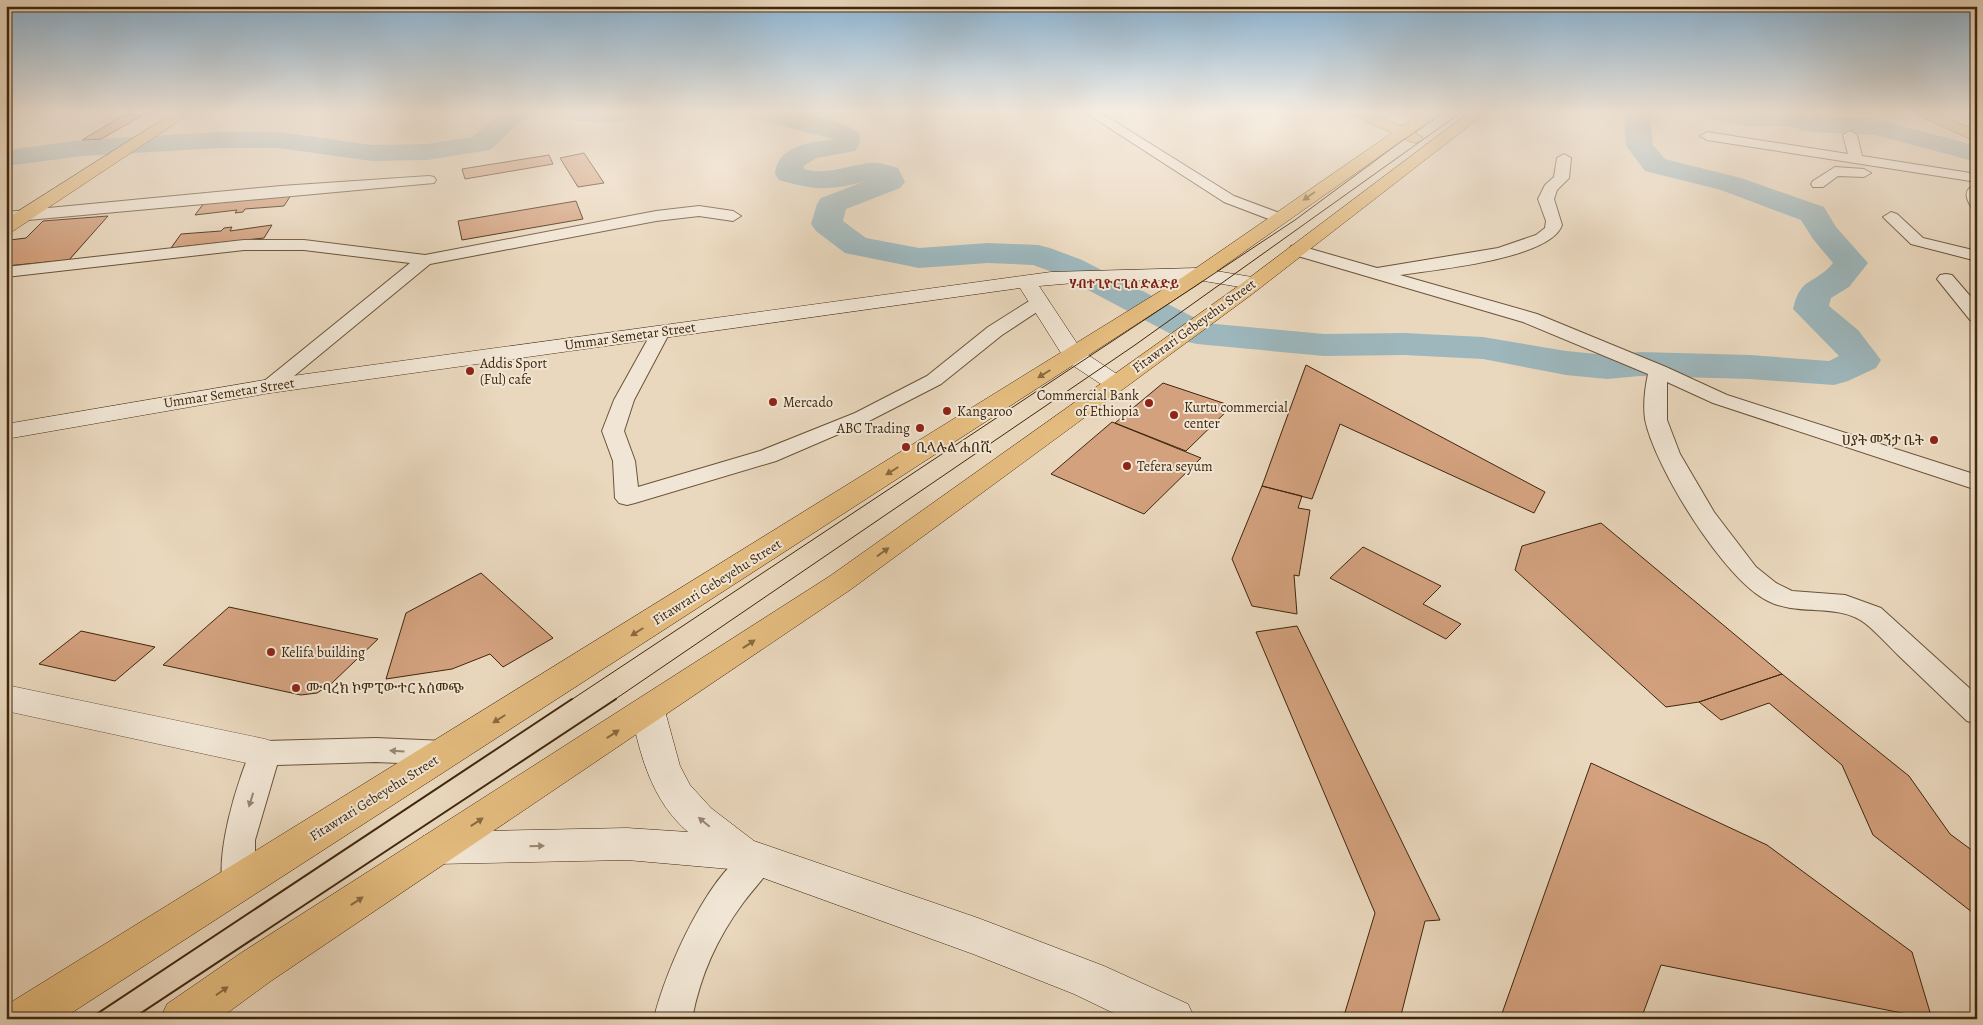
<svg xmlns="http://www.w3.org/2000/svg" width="1983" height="1025" viewBox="0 0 1983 1025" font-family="Alegreya,'Noto Serif Ethiopic',serif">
<rect width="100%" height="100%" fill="#ead8be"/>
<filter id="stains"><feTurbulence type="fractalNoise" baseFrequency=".004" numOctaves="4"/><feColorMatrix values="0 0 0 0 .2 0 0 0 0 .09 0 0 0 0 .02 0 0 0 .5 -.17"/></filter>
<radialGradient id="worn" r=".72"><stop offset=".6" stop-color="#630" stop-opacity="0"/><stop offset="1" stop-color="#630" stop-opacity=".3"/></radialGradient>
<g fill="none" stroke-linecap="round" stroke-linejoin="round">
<path fill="#9db7bd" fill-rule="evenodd" d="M503,111H543L539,116L521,121L490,150L427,160L372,161L279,148H219L83,156L6,166V150L83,140L219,132H279L372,145L427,144L472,137Z
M547,111H658L654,116C621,124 584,124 551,116Z
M739,111C764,109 846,115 860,135L859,145L855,151L816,158L804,166V169C827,176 847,165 871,163C879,162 890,166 898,168L905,182L900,188L846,209L843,221L866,238L919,248L988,243L1038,245L1050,248L1082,260L1205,323L1324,334L1404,333L1483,337L1566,351L1607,355L1640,352L1750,355L1829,361L1839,356L1793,309C1801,275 1814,286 1833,263L1813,239L1801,220L1721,190L1645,171L1626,146L1624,112L1653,111L1650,116L1653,145L1665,159L1741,178L1824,207L1836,227L1868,263L1849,287L1831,298L1829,306L1858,330L1881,360L1876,368L1848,381L1834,385L1750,379L1640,376L1607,379L1566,375L1483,359L1404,355L1324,356L1197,344L1184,341L1058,274L1033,265L988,263L919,268L845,253L816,231L811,224L817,204L821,198L863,182C827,191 814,190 779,180L775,174C778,145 809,143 833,139L743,116Z
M1695,111H1789L1811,116L1876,119L1977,146V162L1875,135L1811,132L1787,126L1751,127L1699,116Z"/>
</g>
<path fill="#d3a17e" stroke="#3f270d" d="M124,115H143L101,139L82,140Z
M584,153L604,183L578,187L560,158Z
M549,155L553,164L465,179L462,169Z
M291,195L284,206L245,209L243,212L235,213L237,210L195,215L204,203Z
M576,201L583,219L462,240L458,221Z
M108,216L69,260L6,266V243L10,240L26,238L43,221Z
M272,225L264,238L171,248L181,234L221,231L224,228L232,227L230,231Z
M1306,365L1545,492L1534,513L1340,424L1312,499L1262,486Z
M1163,383L1232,406L1186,451L1115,423Z
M1112,422L1201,458L1144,514L1051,474Z
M1262,486L1302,496L1298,508L1310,510L1299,576L1294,575L1297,614L1252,606L1232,559Z
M1601,523L1782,674L1699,702L1666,707L1515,570L1522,546Z
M1363,547L1441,586L1423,604L1461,624L1446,639L1330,578Z
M481,573L553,638L503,667L490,654L452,669L386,679L406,613Z
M229,607L378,639L332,683L317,693L301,695L163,665Z
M1297,626L1440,920L1425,921L1400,1019H1343L1375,913L1256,632Z
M81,631L155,647L115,681L39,664Z
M1782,674L1909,776L1950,834L1977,854V916L1873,835L1842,765L1769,703L1721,720L1699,702Z
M1591,763L1767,845L1912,952L1932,1019L1661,965L1641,1019H1500Z"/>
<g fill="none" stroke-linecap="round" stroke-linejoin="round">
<defs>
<path id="minor" d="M1083,111H1098L1234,196L1285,215L1287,218L1279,223L1224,202Z
M1850,131L1857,135L1862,156L1977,174V182L1707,140L1700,136L1707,132L1848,154L1843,135Z
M1564,154L1571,158L1569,178L1557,190L1554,199L1562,225C1551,259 1433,270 1400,275L1537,314L1666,367L1727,395L1977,475V490L1713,403L1667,382V420L1680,454L1714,512L1756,567L1776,583L1792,591L1845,595L1881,608L1977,695V724L1967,721C1944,699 1921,677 1898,655C1888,645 1877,633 1866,624C1838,602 1799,617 1768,601C1724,580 1654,466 1645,419C1643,404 1645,388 1648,374L1523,322L1291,254L1289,250L1291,246L1297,245L1377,268L1498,248L1536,235L1545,228L1546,221L1538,199L1545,185L1554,177L1557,158Z
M1835,167L1864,169L1871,173L1864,177L1838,176L1823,187H1813L1811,184L1813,181Z
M429,176L434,177L436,180L434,183L6,222V212L281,186Z
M1977,185V210L1972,208C1965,198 1963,188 1977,185Z
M699,206L733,211L741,216L733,221L699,216L656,221L430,264L277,390L270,392L263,390L260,386L263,382L410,263L304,250H244L6,277V267L244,240H304L425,255L656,211Z
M1891,212L1897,214L1923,238L1977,251V261L1911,244L1883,217Z
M1946,274L1952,275L1977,304V321L1970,320L1937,279L1940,275Z
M1040,297L1046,298L1049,302L1046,306L1002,335L941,384L869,421L776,461L635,503L627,505L619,503L615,498L613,461L602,431L614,400L654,328H668L670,332L634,400L624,431L635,461L638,487L760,451L855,413L927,376L988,327L1034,298Z
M376,738L445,741L456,744L460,753L456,762L445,765L376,762L277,765L255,840V885L250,896L238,900L226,896C211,864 238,776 254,744L265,741Z
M758,846L770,850L775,860C767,876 753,889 743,903C717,938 700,976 692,1019H654C664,973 712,862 758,846Z"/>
<path id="tertiary" d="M6,685L265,739L277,743L282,753L277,763L265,767L6,711Z"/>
<path id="secondary" d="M1198,268L1252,277L1259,279L1262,283L1259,287L1252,289L1198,280L1097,281L1039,286L1082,351L1123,378L1127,383L1123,388L1115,390L1107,388L1066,361L1020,288L270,393L6,439V424L270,379L1051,272Z
M648,698L660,702L665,711L680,766L690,785L711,808L754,841L978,918L1104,966L1188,1004L1195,1019H1126L1074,994L973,954L741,870L627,860L436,864L423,860L417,848L423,836L436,832L627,828L688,832C652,801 640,756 631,711L636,702Z"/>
<path id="primary" d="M176,111H194L13,231L6,233V219Z
M1348,111H1367L1402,126L1424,111H1442L1414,132L1423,138L1421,141L1415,143L1404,139L1197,285L62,1019H6L8,1004L1183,277L1392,133L1350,114Z
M1471,111H1488L1251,295L850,590L271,981L219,1019H160L167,1004L241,953L830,576L1237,287Z
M1913,111H1932L1977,131V142L1915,114Z"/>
</defs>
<use href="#minor" stroke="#6a5339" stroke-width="2"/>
<use href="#tertiary" stroke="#6a5339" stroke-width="1"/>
<use href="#secondary" stroke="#3f270d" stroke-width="1"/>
<use href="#primary" stroke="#3f270d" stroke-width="1"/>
<use href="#minor" fill="#f1e6d5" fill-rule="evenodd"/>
<use href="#tertiary" fill="#f1e6d5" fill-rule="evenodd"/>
<use href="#secondary" fill="#f1e6d5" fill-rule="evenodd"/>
<use href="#primary" fill="#e5bc7f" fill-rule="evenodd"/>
<path stroke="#3f270d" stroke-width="1" d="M571,700L1295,220L1399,143L1447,111
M614,700L1135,345L1463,111"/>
<path stroke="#3f270d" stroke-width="2" d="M89,1019L572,699
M132,1019L616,699"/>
</g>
<defs><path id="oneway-solid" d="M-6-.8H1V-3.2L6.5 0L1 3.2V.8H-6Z" transform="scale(1.25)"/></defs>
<g fill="#8a6a40">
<use href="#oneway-solid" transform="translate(1309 196) rotate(145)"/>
<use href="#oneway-solid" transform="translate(1044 374) rotate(148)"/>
<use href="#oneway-solid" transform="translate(892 471) rotate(148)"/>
<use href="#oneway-solid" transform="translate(883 552) rotate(-36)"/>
<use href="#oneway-solid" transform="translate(637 632) rotate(148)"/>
<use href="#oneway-solid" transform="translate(749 644) rotate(-34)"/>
<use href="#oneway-solid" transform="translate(499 719) rotate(148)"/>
<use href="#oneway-solid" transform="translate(613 734) rotate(-33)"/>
<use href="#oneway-solid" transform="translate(477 822) rotate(-33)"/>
<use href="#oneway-solid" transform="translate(357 901) rotate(-33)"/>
<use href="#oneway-solid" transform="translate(222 991) rotate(-35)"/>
</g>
<g fill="#988671">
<use href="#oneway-solid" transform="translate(397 751) rotate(-177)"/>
<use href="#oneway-solid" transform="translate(251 800) rotate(107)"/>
<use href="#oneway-solid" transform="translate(704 822) rotate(-140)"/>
<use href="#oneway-solid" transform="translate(537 846) rotate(-1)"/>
</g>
<linearGradient id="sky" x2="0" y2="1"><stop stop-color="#8ab5d7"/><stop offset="0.44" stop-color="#f6ede2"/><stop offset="1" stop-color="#f6ede2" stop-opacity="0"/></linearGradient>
<rect width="1983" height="254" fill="url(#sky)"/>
<g fill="#8f2418" stroke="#f1e6d5" stroke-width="2">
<circle cx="470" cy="371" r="5"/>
<circle cx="773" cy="402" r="5"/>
<circle cx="1149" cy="403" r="5"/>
<circle cx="947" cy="411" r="5"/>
<circle cx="1174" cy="415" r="5"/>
<circle cx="920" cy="428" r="5"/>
<circle cx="1934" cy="440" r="5"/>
<circle cx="906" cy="447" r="5"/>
<circle cx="1127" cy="466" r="5"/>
<circle cx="271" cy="652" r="5"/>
<circle cx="296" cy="688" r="5"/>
</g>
<g text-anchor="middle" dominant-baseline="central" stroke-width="4" stroke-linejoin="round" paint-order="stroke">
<g font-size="12" font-weight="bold" fill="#7a1f14" stroke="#f1e6d5">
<text x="1124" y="284">ሃብተጊዮርጊስ ድልድይ</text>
</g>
<g font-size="14" fill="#3f270d" stroke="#f1e6d5">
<text transform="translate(1194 326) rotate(-36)">Fitawrari Gebeyehu Street</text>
<text transform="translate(630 336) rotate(-8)">Ummar Semetar Street</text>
<text transform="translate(229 393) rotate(-9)">Ummar Semetar Street</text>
<text transform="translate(717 582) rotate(-32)">Fitawrari Gebeyehu Street</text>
<text transform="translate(374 798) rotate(-32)">Fitawrari Gebeyehu Street</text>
</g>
<g font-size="14" fill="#3f270d" stroke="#f1e6d5" text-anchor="start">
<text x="480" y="363">Addis Sport<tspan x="480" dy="16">(Ful) cafe</tspan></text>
<text x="1139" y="395" text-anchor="end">Commercial Bank<tspan x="1139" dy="16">of Ethiopia</tspan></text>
<text x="783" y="402">Mercado</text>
<text x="1184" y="407">Kurtu commercial<tspan x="1184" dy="16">center</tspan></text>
<text x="957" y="411">Kangaroo</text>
<text x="910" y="428" text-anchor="end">ABC Trading</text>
<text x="1924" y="440" text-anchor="end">ሀያት መኝታ ቤት</text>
<text x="916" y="447">ቢላሉል ሐበሺ</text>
<text x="1137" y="466">Tefera seyum</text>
<text x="281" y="652">Kelifa building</text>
<text x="306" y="688">ሙባረክ ኮምፒውተር አስመጭ</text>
</g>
</g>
<rect width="1983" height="1025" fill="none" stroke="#ead8be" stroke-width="25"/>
<rect x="8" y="8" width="1968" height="1010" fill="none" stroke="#3f270d" stroke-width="2.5"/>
<rect x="12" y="12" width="1958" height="1000" fill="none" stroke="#3f270d"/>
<rect width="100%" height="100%" filter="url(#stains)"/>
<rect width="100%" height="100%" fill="url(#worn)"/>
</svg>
